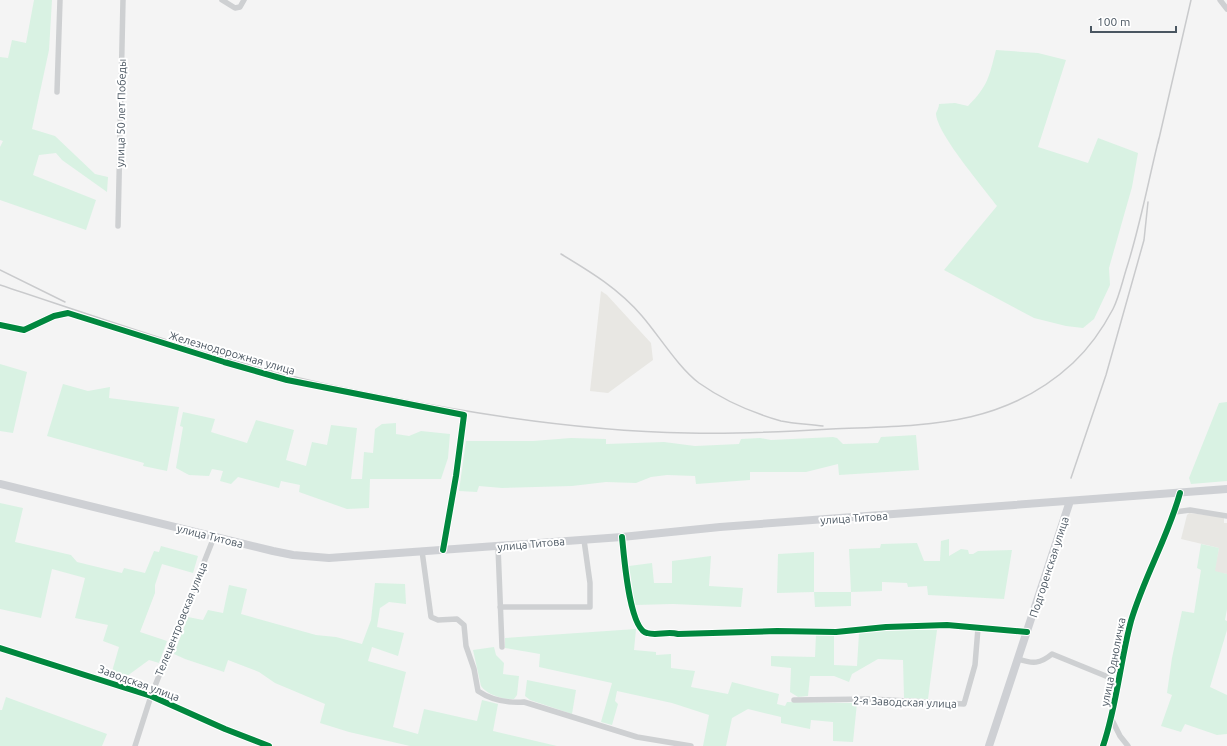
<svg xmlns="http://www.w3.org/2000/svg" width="1227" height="746" viewBox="0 0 1227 746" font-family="Ubuntu,sans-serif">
<rect width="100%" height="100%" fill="#f4f4f4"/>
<path fill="#e8e7e3" d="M601,291L607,295L651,343L653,360L608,393L590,391Z
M1189,513L1224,517V523H1227V574L1214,572L1219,548L1181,539L1187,515Z"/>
<path fill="#d9f2e3" d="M34,0H52L49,50L32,129L55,136L95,174L108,177L107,192L62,160L56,153L39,155L33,175L96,200L86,230L0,200V147L3,141L0,140V57L8,58L12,40L26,43Z
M996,50L1038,53L1066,60L1038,147L1088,163L1098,138L1138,153L1132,187L1109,268L1110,285L1094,319L1083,328L1066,326L1034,318L944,270L997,206C984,188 936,133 936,113C937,111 939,107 939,104L955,103L968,106C988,86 989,77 996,50Z
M0,364L27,372L13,433L0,431Z
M63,384L88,391L110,387L109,398L179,407L167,471L143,466L144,463L47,436Z
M1227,402V481L1191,484L1189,478L1219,403Z
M183,412L215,419L211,432L247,443L256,420L294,430L286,460L306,466L312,442L327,445L331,425L357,428L351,479H362L364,452L373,453L375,429L382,424L396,423V434L409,436L421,431L450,434L448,458L441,479H370L369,508L347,509L299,492L300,485L281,481L279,488L238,477L231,484L220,481L223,471L212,469L209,476L189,475L176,468L183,427L180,426Z
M916,435L919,470L839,475L838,464L806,472H750V480L696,484L695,476L667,475L651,477L636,483L606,482L572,486L502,488L479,486L477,492L459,491L466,441H533L571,438L606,439V444L664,442L695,446L739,444L741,439L760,438L771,440L833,437L837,438L843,444L878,443L881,437Z
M0,503L23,508L15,542L71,555L77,562L122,573L124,568L145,573L154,551L159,552L161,546L198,556L193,573L162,564L155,585V593L140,632L167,641L159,663L149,660L123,679L111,675L119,647L103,641L108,625L75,618L85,578L52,569L41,618L0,609Z
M949,539V556L961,549L968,550L969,554H973L978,551L1012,550L1004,599L928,595L927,586L908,587L907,583L882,582V591L851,592V606L815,607L814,592L777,593L778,554L814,552V592H851L849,549L880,548L881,544L917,543L924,561H940L941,541Z
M1201,544L1219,548L1215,571L1227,574V609L1225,620L1227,621V630L1210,687L1227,695V734L1217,735L1185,724L1181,732L1161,726L1172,695L1167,693L1172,658L1182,611L1194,613L1201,570L1197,568Z
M711,556L709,586L743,588L741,607L673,604L635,605L629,566L652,563L654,583H672V561Z
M375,583L405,584L406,604L389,602L380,608L377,627L404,633L398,656L372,647L368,661L406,672L393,727L418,734L424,709L477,721L482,700L498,704L493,731L557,746H410L349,732L320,723L325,704L275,683L259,672L228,660L224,672L185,659L174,654L188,617L203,620L208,610L223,613L229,585L247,589L241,614L316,635L336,637L362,644L371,620Z
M636,629L634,650L656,652V655L671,654V668L695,671L691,687L728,694L732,682L779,694L777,704L785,706L787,702L857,703L853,742L833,741V722L811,720L810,729L781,723V717L748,709L732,718L726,746H703L709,715L672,703L617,691L615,701L618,704L612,725L601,722L612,683L539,667L540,654L505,648V638Z
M879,630H937L928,699L904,698L903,660L878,659L852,674L849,682L834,676H810L808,696L798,697L790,692L791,668L771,666V656L815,657L816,634L834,635V665L857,666L859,633Z
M494,647L496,655L504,663L503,674L519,676L517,695L514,699C504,700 487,695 481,686L473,650Z
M527,680L576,690L572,714L530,700L525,696Z
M6,697L107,734L102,746H0V710H2Z"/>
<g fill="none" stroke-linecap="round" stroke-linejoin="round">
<path stroke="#ced0d2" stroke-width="5.5" d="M222,0L235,8L240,7L244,0
M1220,0L1227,9
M57,92L60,0
M118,226L123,0
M0,325L24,330L54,316L68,313L224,362L287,380L464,415L456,476L443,550
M1175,512L1190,510L1227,516
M622,537C624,555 629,629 647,633C657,636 667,631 678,634L777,631L836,632L886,627L947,625L1027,632
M498,547L502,647
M422,551L431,617L438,620L457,619L464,625L466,646L474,669L478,691C491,700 508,703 524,702L637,737L691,746
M500,607H590V583L584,540
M0,648L151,696L225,729L269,746
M1018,659C1033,664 1040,664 1052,654L1118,681
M794,700L870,699L964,704L975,665L978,628
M1112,720L1120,736L1128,746
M135,746L151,696L214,537
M1103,746C1117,705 1120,662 1131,621C1144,577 1168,537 1180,493"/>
<path stroke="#ced0d4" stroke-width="8" d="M0,484L273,551L293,555L329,558L622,537L720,527L1227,489
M989,746L1070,501"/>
<path stroke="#c9cacc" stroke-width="1.5" d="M1158,143L1191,0
M561,254C591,272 619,289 642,316C660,337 678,367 699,383C723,400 753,413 781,421C795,424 810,424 823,426
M0,270L65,302
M0,285C97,317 193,351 292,376C322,384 354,390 385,396C484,416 586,431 688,433C736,434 783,432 831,429C921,425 1002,429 1073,363C1089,348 1103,328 1113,309C1119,297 1122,283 1126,270C1140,227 1148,182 1159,138
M1071,478L1106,375L1144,240L1148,202"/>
<defs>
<path id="cycleway" d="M0,325L24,330L54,316L68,313L224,362L287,380L464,415L456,476L443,550
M622,537C624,555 629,629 647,633C657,636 667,631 678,634L777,631L836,632L886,627L947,625L1027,632
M0,648L151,696L225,729L269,746
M1103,746C1117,705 1120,662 1131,621C1144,577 1168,537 1180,493"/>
</defs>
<use href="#cycleway" stroke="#fff" stroke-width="8"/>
<use href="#cycleway" stroke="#00873e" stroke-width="6"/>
</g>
<g text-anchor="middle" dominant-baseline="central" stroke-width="4" stroke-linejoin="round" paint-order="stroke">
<g font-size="11" fill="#4a5661" stroke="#fff">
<text transform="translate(121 113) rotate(-89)">улица 50 лет Победы</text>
<text transform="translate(232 353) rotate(16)">Железнодорожная улица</text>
<text transform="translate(854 518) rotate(-4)">улица Титова</text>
<text transform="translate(210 536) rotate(14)">улица Титова</text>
<text transform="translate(531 544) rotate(-5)">улица Титова</text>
<text transform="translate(1049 567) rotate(-72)">Подгоренская улица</text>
<text transform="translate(181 619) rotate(-68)">Телецентровская улица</text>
<text transform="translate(1113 662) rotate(-79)">улица Одноличка</text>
<text transform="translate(139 683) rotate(20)">Заводская улица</text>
<text transform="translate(905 702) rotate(2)">2-я Заводская улица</text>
</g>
</g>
<path d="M1091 26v6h85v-6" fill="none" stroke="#4a5661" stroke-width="2"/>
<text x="1097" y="26" font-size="12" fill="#4a5661" stroke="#ffffff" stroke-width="3" paint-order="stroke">100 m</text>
</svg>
